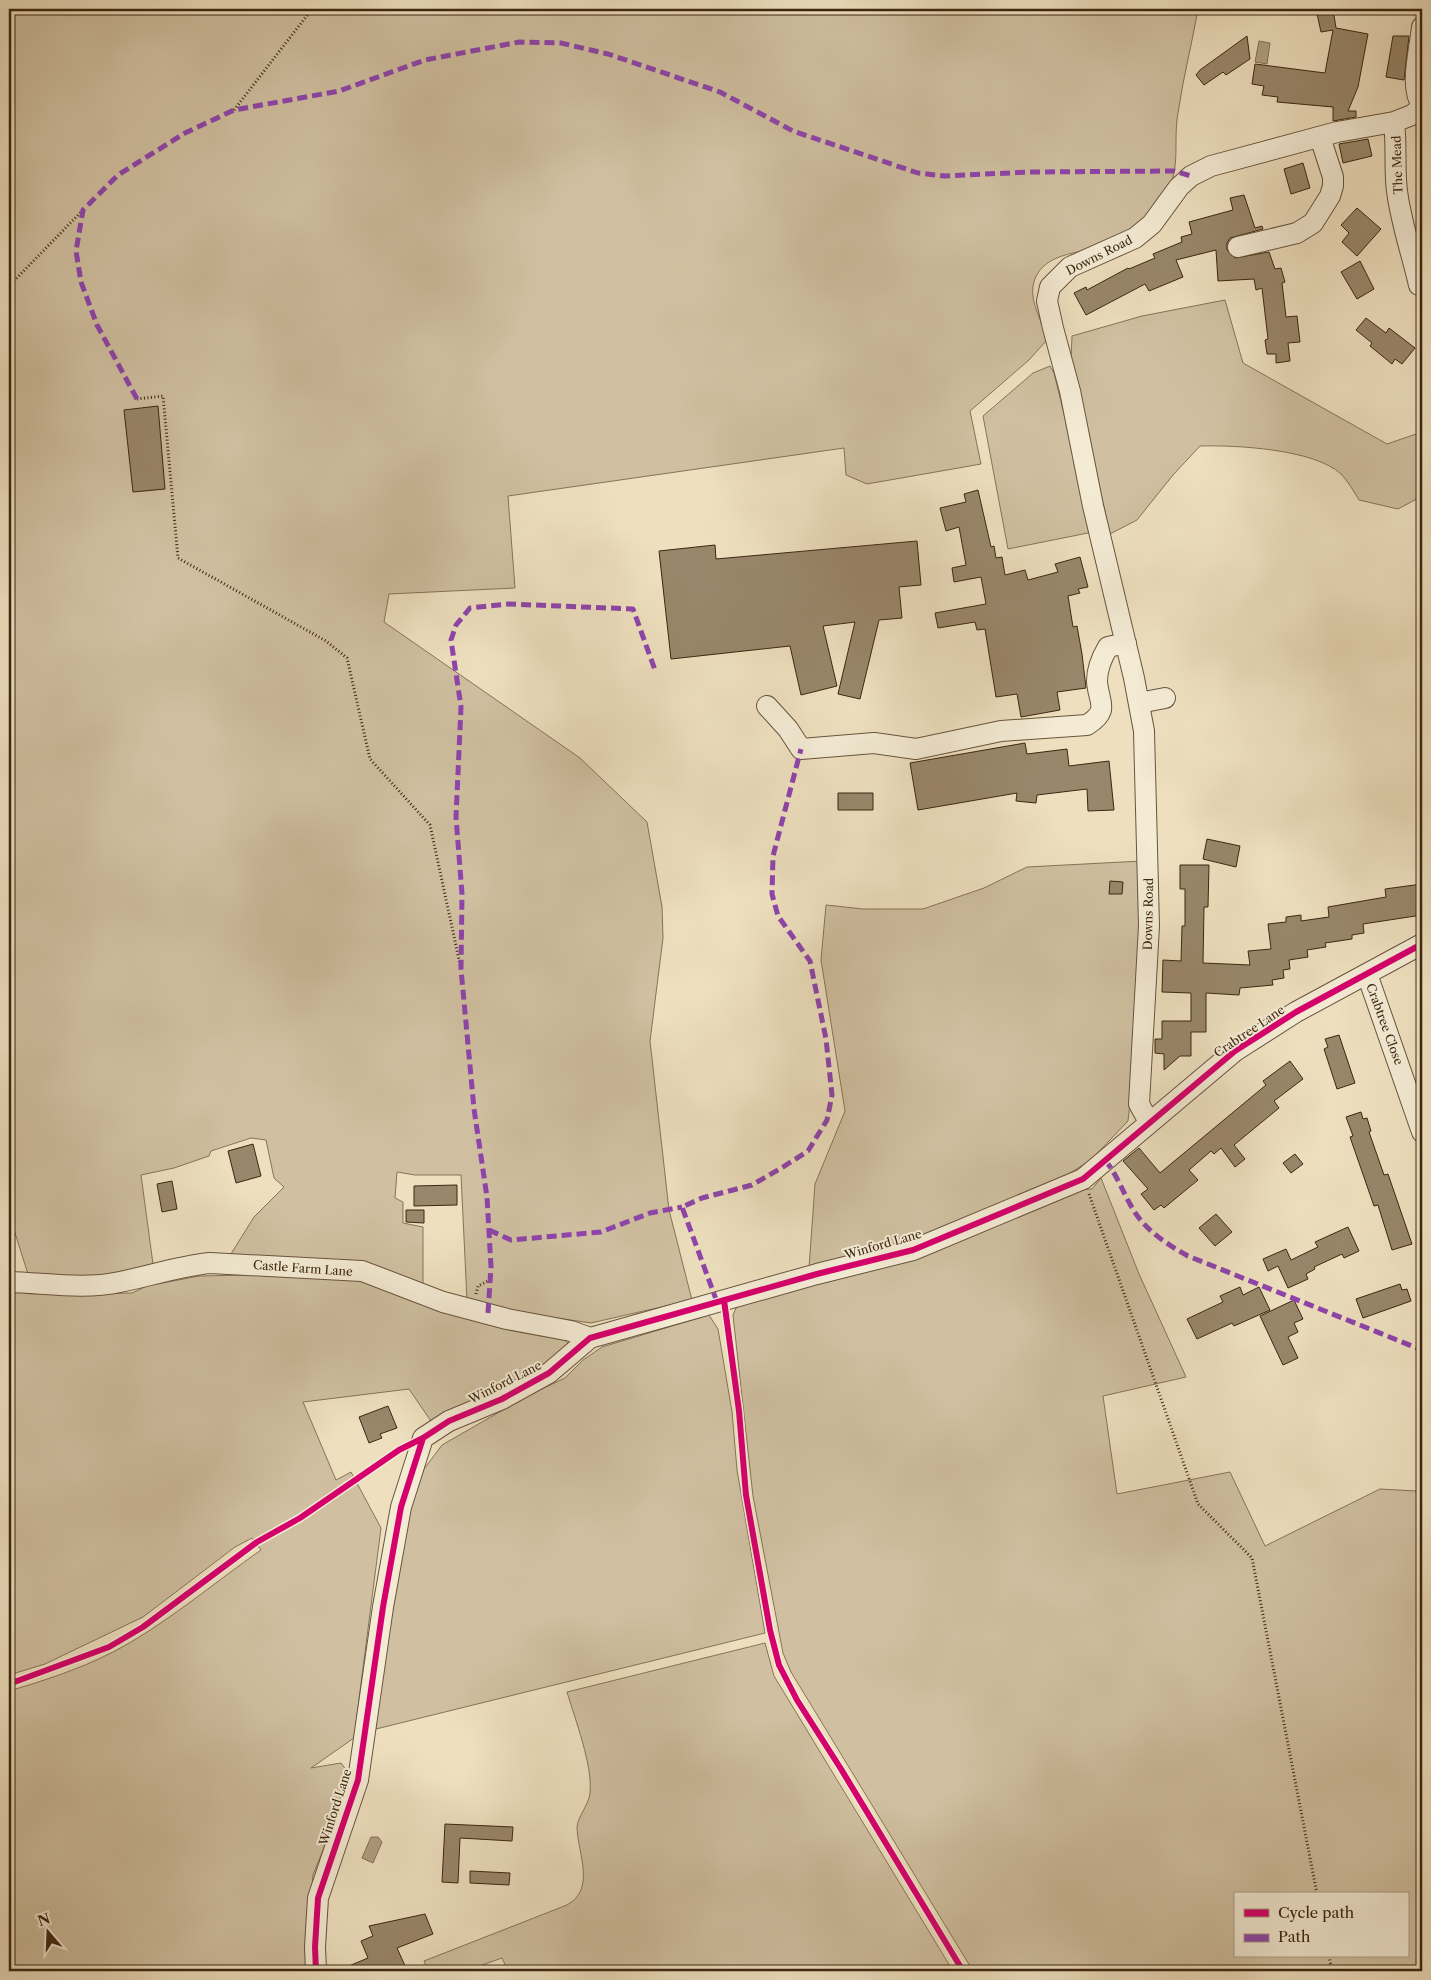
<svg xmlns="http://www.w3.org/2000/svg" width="1431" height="1980" viewBox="0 0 1431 1980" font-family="'Libre Caslon Text',serif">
<rect width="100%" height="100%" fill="#eee0bf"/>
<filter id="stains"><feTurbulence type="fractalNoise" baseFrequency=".004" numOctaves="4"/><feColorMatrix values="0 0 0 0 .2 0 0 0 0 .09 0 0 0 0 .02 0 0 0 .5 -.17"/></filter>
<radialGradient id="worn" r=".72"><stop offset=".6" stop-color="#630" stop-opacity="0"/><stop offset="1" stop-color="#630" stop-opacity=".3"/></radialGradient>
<path fill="#d0c0a1" stroke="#867358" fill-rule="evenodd" d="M9,9H1198C1192,44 1183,78 1178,113C1173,139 1181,168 1167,192C1158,206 1145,221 1131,231C1120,239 1099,247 1086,250C1064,255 1038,259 1033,286C1030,304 1044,323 1046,341L1029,360L970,411L981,464L867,484L846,475L844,448L508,496L515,588L389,594L384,622L580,758L647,822L662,907L663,938L650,1041L669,1210L692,1300L591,1323L495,1309L467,1300L461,1175H415L397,1172L395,1198L403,1202V1223L423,1227V1287L229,1257L254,1217L284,1187L274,1178L266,1140L251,1138L211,1151L209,1156L174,1168L141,1175L153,1264L89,1279L28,1274L9,1214V1192L14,1190L9,1172Z
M1225,300L1243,363L1387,444L1422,432V496L1398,509L1359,500C1354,492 1348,481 1341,474C1314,449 1236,445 1200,446L1173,475L1137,520L1110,534L1071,359L1072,336L1142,316Z
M1050,366L1054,373L1093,532L1008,549L983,416L1033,373Z
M1142,861L1137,1040L1128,1121L1091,1160L1062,1178L909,1244L809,1268L815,1184L845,1111L821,960L826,905L863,909H923L984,888L1027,867Z
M1101,1178L1139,1274L1186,1377L1103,1396L1117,1494L1230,1472L1265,1546L1380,1489L1416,1491L1422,1529V1971H973L791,1672L783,1653L753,1496L733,1315L736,1308L747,1302L1074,1190L1092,1189ZM1235,1894H1407V1956H1235Z
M249,1275L363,1278L562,1337L568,1343V1352L552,1365L433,1424L409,1389L303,1402L336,1480L351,1472L381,1528L354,1738L311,1768L341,1763L352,1778L313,1875L309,1941L310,1971H9V1691C43,1681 80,1669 113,1652C163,1626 214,1583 261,1550L252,1538L235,1547L143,1617L45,1664L9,1675V1291L77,1294L132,1293L147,1286L199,1276Z
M709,1315L718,1329L732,1412L737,1470L765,1633L376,1729L374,1721L405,1522L424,1469L442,1445L529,1395L565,1378L583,1360L602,1347Z
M765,1643L774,1676L953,1971H508L502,1958L465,1971H428L424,1961L567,1905C596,1889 578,1854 577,1828C577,1817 589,1805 590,1793C593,1766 575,1719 567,1692Z"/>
<path fill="#b1a184" stroke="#827056" d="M1259,41L1270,43L1267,64L1255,62Z
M371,1837H378L382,1842L373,1863L362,1858Z"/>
<path fill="#99876b" stroke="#3c2610" d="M1316,9H1333L1336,28L1368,34L1358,87L1348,111H1356V117L1333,121V107L1277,102L1278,97L1262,95L1264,86L1252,84L1255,64L1325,73L1333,30L1321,32Z
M1247,36L1250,59L1226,75L1223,72L1204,85L1196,75L1200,70Z
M1393,36H1409L1404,80L1386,77Z
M1368,139L1372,156L1343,163L1339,144Z
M1303,163L1310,188L1291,194L1284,169Z
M1244,195L1255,228L1262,226L1263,229L1230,238L1227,243V250L1235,258L1269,252L1275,269L1281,268L1285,282L1282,283L1286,317L1297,316L1300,342L1288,343L1290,361L1276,363V354H1267L1265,340L1268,339L1262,288L1256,290L1254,279L1218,281L1216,250L1176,260L1183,277L1149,291L1145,284L1086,315L1074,293L1086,287L1087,290L1128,268L1129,269L1155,258L1153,254L1182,242L1181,237L1192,234L1189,222L1233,210L1230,198Z
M1357,208L1381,229L1357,256L1342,242L1349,233L1341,225Z
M1360,261L1374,289L1357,299L1341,272Z
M1366,318L1386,333L1389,328L1415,348L1402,364L1395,359L1392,364L1370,346L1372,343L1356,330Z
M158,406L165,489L133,492L124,410Z
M978,490L991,547L994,546L996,558L1002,557L1005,575L1025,570L1028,580L1058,572L1055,564L1080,557L1088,587L1078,589L1080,593L1068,596L1073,627L1077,626L1082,654L1086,688L1057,692L1060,710L1021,717L1017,694L996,697L985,629L977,630L975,622L938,628L935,613L986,604L981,577L954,582L952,568L966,565L959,527L946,531L940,508L966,502L964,494Z
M917,541L921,585L899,587L902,618L879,620L860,699L838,694L855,622L823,626L837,686L801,695L790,646L671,659L659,551L715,545L716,559Z
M1025,743L1027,754L1067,749L1069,766L1109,761L1114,810L1088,811L1087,789L1037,795L1036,803L1016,801L1017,793L918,810L910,763Z
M838,793H873V810H838Z
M1207,839L1240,846L1236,867L1203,859Z
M1180,865H1209L1208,907H1204L1203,963L1250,965L1248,951L1271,949L1268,924L1286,922V917L1301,915V921L1329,917L1328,907L1386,897L1385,889L1422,884V915L1363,924L1364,933L1352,935V939L1325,943L1326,947L1307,950L1308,957L1289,960L1290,969L1283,970L1284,978L1272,980L1273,985L1240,988L1239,995L1206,993V1032H1191V1056H1180L1164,1070V1054L1155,1053V1039H1162V1021H1191V993L1162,992L1163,960L1181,961L1182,926H1185V889H1180Z
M1110,881L1123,882L1122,894H1109Z
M1339,1035L1355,1083L1337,1089L1324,1049L1328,1047L1325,1039Z
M1290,1061L1303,1079L1274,1101L1279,1108L1234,1145L1245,1159L1235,1167L1221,1148L1214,1154L1211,1151L1189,1170L1198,1180L1164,1208L1161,1205L1154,1210L1141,1194L1148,1189L1123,1161L1139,1148L1160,1173L1266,1085L1263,1081Z
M1361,1112L1363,1119L1367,1118L1371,1131L1369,1132L1384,1175L1388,1174L1412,1244L1392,1250L1378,1205L1374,1206L1350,1137L1353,1136L1346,1117Z
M253,1144L261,1176L236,1183L228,1151Z
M1295,1154L1303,1164L1291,1173L1283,1163Z
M172,1181L177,1209L162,1212L157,1184Z
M457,1185V1205L414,1206V1186Z
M406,1210H424V1223L406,1222Z
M1216,1214L1232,1232L1215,1246L1199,1228Z
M1348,1227L1359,1251L1344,1258L1342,1254L1314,1267L1315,1269L1306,1274L1308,1279L1288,1288L1278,1266L1268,1271L1263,1259L1286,1249L1291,1260L1318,1247L1315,1242Z
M1400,1284L1402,1290L1407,1289L1411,1301L1363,1318L1356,1299Z
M1240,1287L1243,1295L1259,1287L1270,1310L1234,1326L1232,1323L1197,1339L1187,1319L1223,1302L1220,1296Z
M1294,1300L1303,1319L1294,1323L1298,1332L1288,1337L1298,1358L1283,1365L1260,1316Z
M388,1406L397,1428L380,1434L382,1438L369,1443L359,1417Z
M445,1824L513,1827L512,1841L460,1838L458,1883L442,1882Z
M470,1871L510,1873L509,1885L470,1883Z
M425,1914L433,1934L397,1948L406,1968L398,1971H337L368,1958L361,1941L373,1936L369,1926Z"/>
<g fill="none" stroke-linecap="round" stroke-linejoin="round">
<defs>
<path id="minor" d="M1422,27C1420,48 1409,88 1422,105
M1394,122C1397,145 1394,168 1397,191C1401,223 1412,254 1419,285
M1238,247L1297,233L1313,223L1330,196L1333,186V177L1320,137
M1139,703L1165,698
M767,706L788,729L801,749L874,743L916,749L1001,731L1087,725C1111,710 1098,702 1097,681C1097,669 1102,657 1108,647L1126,643
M1367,974L1422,1132
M1149,1122L1139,1104L1149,926L1144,731L1134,678L1093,506L1070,391L1053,328L1047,301L1050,287L1070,267L1135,238L1152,224L1179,187L1191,176L1211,166L1337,132L1394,122L1412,115L1422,107
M9,1282C46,1283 83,1290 120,1282C150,1276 179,1266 210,1263L362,1271L443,1302L507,1319L571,1331L590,1338
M316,1971L315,1947L318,1898L358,1780L383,1607L401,1507L423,1438L449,1421L502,1399L549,1373L590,1338L817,1274L913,1250L1083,1179L1235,1051L1296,1012L1422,944"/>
</defs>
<use href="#minor" stroke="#68543c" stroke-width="22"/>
<path stroke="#3c2610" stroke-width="3" stroke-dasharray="1 2.5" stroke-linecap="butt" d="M234,110L312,9
M9,286L83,210
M137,399L163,396L178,558L326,641L347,658L370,759L430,825L461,969
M1089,1194L1198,1504L1252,1558L1317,1894
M476,1294L478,1286L490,1280
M1329,1956L1332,1971"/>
<use href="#minor" stroke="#f4ebd5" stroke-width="20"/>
<path stroke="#8e44ad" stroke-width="5" stroke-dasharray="10 5" stroke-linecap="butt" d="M137,399L97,325L81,282L76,251L83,210L118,175L185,133L234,110L339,91L425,60L519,42L561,43L608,54L720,92L793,131L918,173L945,176L1029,172L1174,171L1191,176
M1105,1160C1117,1175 1121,1188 1130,1204C1143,1229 1165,1243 1188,1256L1422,1350
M489,1230L511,1240L601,1232L650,1213L682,1207
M717,1302L682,1207L702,1198L752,1185L783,1167L808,1151L827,1120L832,1095L826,1039L810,961L778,916L772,894L773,856L801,749
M488,1313L491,1267L487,1197L474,1109L461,969L462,894L456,817L461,707L451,640L456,625L470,608L509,604L633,609L655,670"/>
<defs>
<path id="cycleway" d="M724,1300L739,1411L746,1495L770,1630L779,1665L797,1700L841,1769L963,1971
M9,1684L109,1647L143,1627L257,1542L300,1518L399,1450L423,1438
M316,1971L315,1947L318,1898L358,1780L383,1607L401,1507L423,1438L449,1421L502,1399L549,1373L590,1338L817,1274L913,1250L1083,1179L1235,1051L1296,1012L1422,944"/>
</defs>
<use href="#cycleway" stroke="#f4ebd5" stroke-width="9"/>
<use href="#cycleway" stroke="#d6006c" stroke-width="6"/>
</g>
<g text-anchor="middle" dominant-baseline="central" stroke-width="4" stroke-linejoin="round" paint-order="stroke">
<g font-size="12" fill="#3c2610" stroke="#f4ebd5">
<text transform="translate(1397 165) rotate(-92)">The Mead</text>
<text transform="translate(1099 255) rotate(-27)">Downs Road</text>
<text transform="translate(1148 914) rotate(-89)">Downs Road</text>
<text transform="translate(1385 1024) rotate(70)">Crabtree Close</text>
<text transform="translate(1249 1031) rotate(-34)">Crabtree Lane</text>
<text transform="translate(883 1244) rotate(-16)">Winford Lane</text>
<text transform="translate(303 1268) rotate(4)">Castle Farm Lane</text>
<text transform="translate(505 1382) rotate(-27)">Winford Lane</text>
<text transform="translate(335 1807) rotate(-72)">Winford Lane</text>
</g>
</g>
<rect width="1431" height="1980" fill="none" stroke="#eee0bf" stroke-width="30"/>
<rect x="10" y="10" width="1411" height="1960" fill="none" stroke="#3c2610" stroke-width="2.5"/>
<rect x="15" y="15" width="1401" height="1950" fill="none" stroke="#3c2610"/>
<rect x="1234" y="1892" width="175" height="65" fill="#f4ebd5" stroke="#aa9c86"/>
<rect x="1244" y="1909" width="25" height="8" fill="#d6006c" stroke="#aa9c86"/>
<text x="1278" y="1918" font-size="15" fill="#3c2610">Cycle path</text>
<rect x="1244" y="1934" width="25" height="8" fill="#8e44ad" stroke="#aa9c86"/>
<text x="1278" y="1942" font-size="15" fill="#3c2610">Path</text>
<g transform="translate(48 1932) rotate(341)" stroke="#f4ebd5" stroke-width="4" paint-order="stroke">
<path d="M0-4L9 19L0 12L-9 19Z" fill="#3c2610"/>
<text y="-8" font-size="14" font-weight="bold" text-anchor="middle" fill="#3c2610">N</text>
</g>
<rect width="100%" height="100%" filter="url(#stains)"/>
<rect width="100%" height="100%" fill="url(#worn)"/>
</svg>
